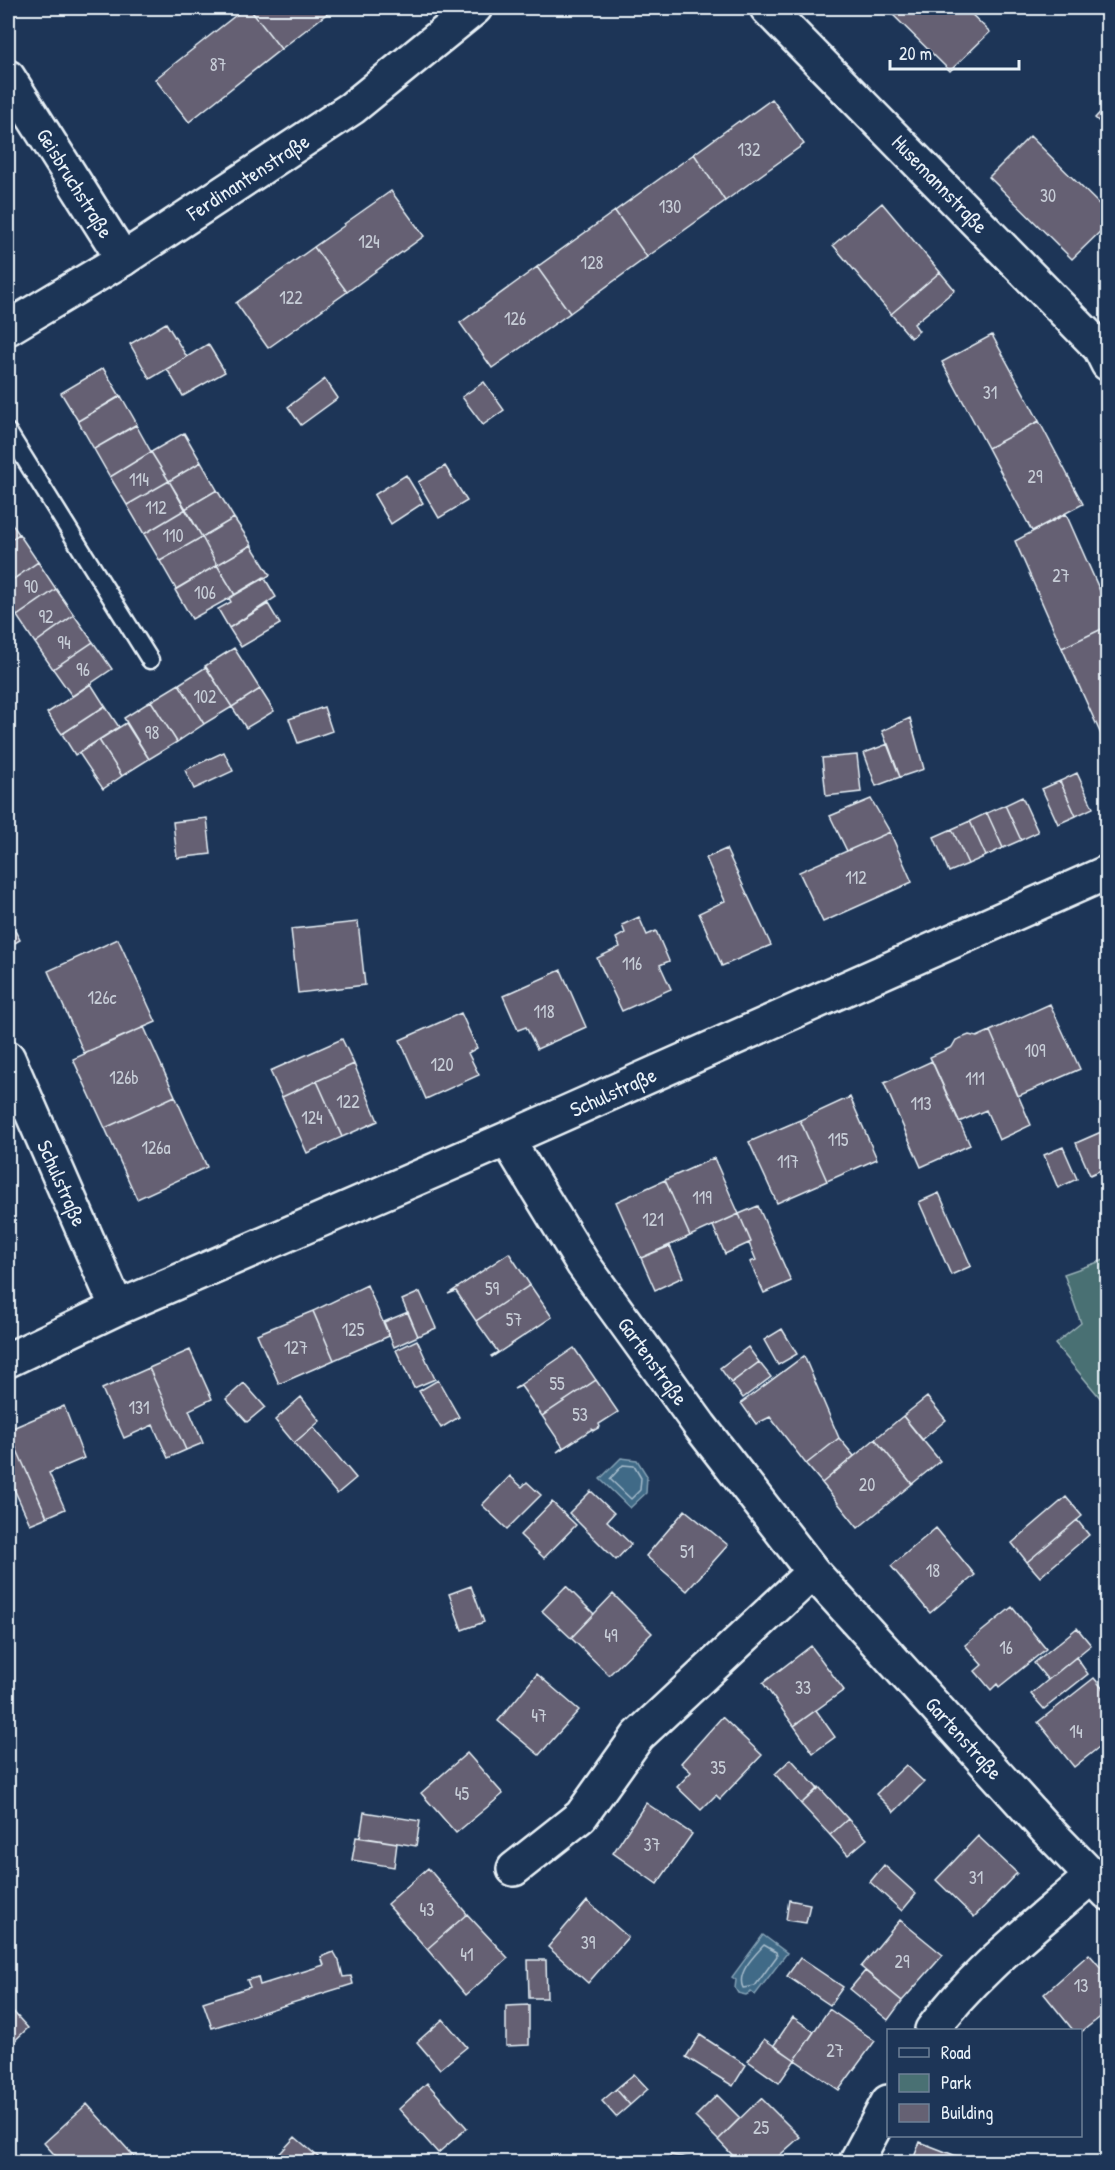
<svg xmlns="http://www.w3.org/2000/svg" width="1115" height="2170" viewBox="0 0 1115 2170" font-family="'Patrick Hand',sans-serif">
<rect width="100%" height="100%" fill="#1d3557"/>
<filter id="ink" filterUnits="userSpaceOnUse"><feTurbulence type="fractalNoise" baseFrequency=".0167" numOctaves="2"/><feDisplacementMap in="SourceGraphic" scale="12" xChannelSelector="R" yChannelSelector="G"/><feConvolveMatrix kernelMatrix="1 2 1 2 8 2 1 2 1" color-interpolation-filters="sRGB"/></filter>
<g filter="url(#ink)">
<path fill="#497073" stroke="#98b0b6" stroke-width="1.5" d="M1107,1259H1108L1107,1406L1055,1344L1081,1323L1064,1274Z"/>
<path fill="#406a87" stroke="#83a0b4" stroke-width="1.5" d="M621,1458L637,1460L647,1476L646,1493L630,1508L600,1479Z
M763,1935L787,1953L755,1995L751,1992L746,1995L738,1993L735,1988L736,1980L732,1977Z"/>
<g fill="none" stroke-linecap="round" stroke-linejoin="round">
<path stroke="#a5bbcb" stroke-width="1.5" d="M623,1465L634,1466L641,1478L640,1490L631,1499L610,1479Z
M764,1945L776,1952L777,1956L755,1986L743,1988C736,1973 754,1956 764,1945Z"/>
</g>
<path fill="#656173" stroke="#e8f1f8" stroke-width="1.5" d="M245,8H249L281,49L189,122L155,79Z
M249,8H333V9L281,49Z
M886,8H965L990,32L950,71Z
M772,99L804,144L725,201L694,154L739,121L740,122Z
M1108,104V130L1095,118Z
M1030,136L1108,213V224L1072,259L989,177Z
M694,154L725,201L647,257L615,211Z
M391,191L424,236L347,292L314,247L345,225L344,224Z
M882,203L940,272L891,314L833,245Z
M615,211L647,257L570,313L537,267Z
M314,247L347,292L268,348L236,303Z
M537,267L570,313L492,368L460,323Z
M940,272L955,290L914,324L919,331L911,338L891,314Z
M166,323L187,357L150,379L130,344Z
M992,335L1039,421L988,448L942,362Z
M208,344L225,372L183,396L167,369Z
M103,368L120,396L78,421L61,393Z
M325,379L338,398L301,425L288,407Z
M484,382L504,410L483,425L462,397Z
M121,396L137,424L94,449L78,421Z
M1039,421L1083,504L1032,531L988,448Z
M136,425L151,452L110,477L94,449Z
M184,433L201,462L169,481L151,452Z
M151,452L169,481L127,505L110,477Z
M201,462L217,490L185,509L169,481Z
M445,466L467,501L439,518L418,482Z
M406,475L423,503L391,524L374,495Z
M169,481L186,509L144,534L127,505Z
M217,490L234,518L202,537L185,509Z
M186,509L202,537L160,561L144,534Z
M1066,514L1108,609V626L1062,648L1015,541Z
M8,518L19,534L8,542Z
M234,518L252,545L217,565L202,537Z
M19,534L38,562L8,583V542Z
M202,537L217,565L176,589L160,561Z
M251,545L270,575L235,595L217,565Z
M38,562L56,589L17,616L8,602V583Z
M217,565L235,595L192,619L175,590Z
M264,577L276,597L229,628L218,609L231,602L229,598Z
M56,589L74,615L35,643L17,616Z
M268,604L280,624L241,647L229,628Z
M74,615L93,642L53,669L35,643Z
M1108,626V750L1062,648Z
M93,642L112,669L72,696L53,669Z
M234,648L260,689L232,707L205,666Z
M206,667L232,707L204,724L179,684Z
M91,684L105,706L62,734L47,713Z
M179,684L204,724L177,742L151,701Z
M260,689L274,711L246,728L232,707Z
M151,701L177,742L149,759L124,718Z
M105,706L119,727L75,755L62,734Z
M324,707L332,731L298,743L289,719Z
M910,718L924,769L900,777L882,731Z
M126,723L149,759L122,776L99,740Z
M99,740L122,776L103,789L79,753Z
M888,744L900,777L876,786L864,753Z
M224,752L233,771L194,789L185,770Z
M857,755L861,792L826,796L822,758Z
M1077,773L1093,808L1076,816L1060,781Z
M1060,781L1076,816L1058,824L1042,789Z
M1022,797L1038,832L1021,840L1005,805Z
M871,799L890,832L847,851L830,816Z
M1005,805L1021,840L1003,848L987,813Z
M987,813L1003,848L986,856L970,821Z
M207,818L211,854L177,858L173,822Z
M970,821L986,856L968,864L952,829Z
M952,829L968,864L949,872L934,837Z
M890,832L912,882L823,922L799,872Z
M726,849L771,945L722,966L699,913L725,901L706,858Z
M639,917L647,935L656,931L669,961L660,965L671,989L622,1011L597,958L620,947L616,938L625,933L622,925Z
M8,918L20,940L8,947Z
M358,922L365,985L298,993L291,929Z
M118,939L156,1022L84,1053L48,971Z
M561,970L586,1027L537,1049L526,1027L518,1030L503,996Z
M1050,1004L1080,1069L1018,1096L990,1031Z
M461,1013L477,1048L468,1053L479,1075L426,1099L400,1040Z
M144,1027L175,1096L105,1128L73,1059Z
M990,1031L1031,1125L999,1140L986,1110L959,1122L930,1057L952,1047L956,1040L969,1035L977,1037Z
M342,1039L354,1064L282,1097L270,1071Z
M1108,1057V1072L1102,1060Z
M932,1061L970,1145L921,1167L884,1083Z
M354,1064L378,1121L342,1137L317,1081Z
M317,1081L342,1137L307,1153L282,1097Z
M175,1096L207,1167L137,1199L105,1128Z
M850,1097L877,1159L827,1181L800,1120Z
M800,1120L827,1181L777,1203L749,1142Z
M1108,1129V1167L1090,1175L1076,1143Z
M1063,1147L1077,1179L1058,1188L1044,1155Z
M714,1158L739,1214L690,1236L665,1180Z
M665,1180L690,1236L641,1258L616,1202Z
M939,1193L971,1266L951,1275L919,1202Z
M758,1206L791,1281L764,1293L750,1262L756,1260L749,1243L751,1242L739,1214Z
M739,1214L751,1242L725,1254L713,1226Z
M670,1246L683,1277L655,1290L641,1258Z
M509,1253L530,1285L476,1321L456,1291L448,1294Z
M367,1285L389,1336L334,1360L313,1311Z
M530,1285L552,1317L492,1357L491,1356L498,1352L476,1321Z
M420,1292L436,1328L418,1336L402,1300Z
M313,1311L334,1360L279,1384L257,1334Z
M408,1312L418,1336L394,1347L384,1322Z
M782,1329L797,1354L778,1365L764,1340Z
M417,1340L435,1379L414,1388L396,1350Z
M748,1347L759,1362L731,1383L720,1368Z
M574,1348L596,1380L542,1416L521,1386L514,1389Z
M190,1350L212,1399L189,1410L203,1443L186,1450L149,1368Z
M804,1356L839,1438L806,1464L770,1417L756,1424L741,1403Z
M759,1362L771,1377L743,1398L731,1383Z
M149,1368L186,1450L168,1458L153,1425L124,1438L102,1389Z
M438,1380L459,1417L441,1428L419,1391Z
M596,1380L618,1412L599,1424L600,1427L593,1431L592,1429L557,1452L563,1447L542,1416Z
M244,1383L265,1407L247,1422L226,1399Z
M301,1397L320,1421L294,1443L275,1420Z
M927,1397L946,1420L922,1440L903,1416Z
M64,1406L84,1458L49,1473L65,1509L47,1517L8,1430Z
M903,1416L940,1461L912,1484L875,1439Z
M313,1427L356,1478L337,1494L294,1443Z
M8,1430L47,1517L30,1524L14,1489L8,1492Z
M839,1438L854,1456L822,1483L806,1464Z
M875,1439L912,1484L858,1528L822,1483Z
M510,1476L522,1487L527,1482L541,1495L507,1529L482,1505Z
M591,1491L614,1513L607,1521L631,1544L616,1560L569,1513Z
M1066,1497L1082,1516L1027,1562L1012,1543Z
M552,1502L576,1525L544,1558L520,1535Z
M685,1510L728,1545L687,1591L646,1556Z
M1077,1520L1089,1535L1040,1577L1027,1562Z
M936,1528L975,1575L930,1613L891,1566Z
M471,1586L484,1622L462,1630L449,1594Z
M566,1586L594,1614L571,1638L542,1611Z
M613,1594L652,1633L609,1675L571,1638Z
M1012,1607L1046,1649L999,1687L997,1684L991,1690L975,1671L982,1665L965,1645Z
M1077,1628L1091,1645L1048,1680L1034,1663Z
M811,1646L844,1690L794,1726L763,1683Z
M1076,1657L1088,1674L1044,1709L1031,1694Z
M537,1674L579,1710L539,1755L498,1721Z
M1094,1678L1108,1695V1740L1074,1767L1038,1722Z
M816,1710L835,1737L813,1753L794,1726Z
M722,1717L762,1755L720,1799L716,1795L701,1810L677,1787L691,1772L681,1763Z
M467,1753L503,1794L456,1833L421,1793Z
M791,1759L818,1789L801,1804L775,1774Z
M906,1765L924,1782L894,1812L876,1794Z
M819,1787L848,1819L830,1835L801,1804Z
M646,1803L692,1834L657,1884L613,1853Z
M364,1812L420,1821L416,1846L360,1837Z
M848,1819L867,1839L848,1855L830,1835Z
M978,1836L1017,1873L974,1917L936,1880Z
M356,1837L397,1843L394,1867L352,1860Z
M884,1865L916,1894L902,1911L870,1882Z
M428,1868L467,1914L427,1949L387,1904Z
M789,1900L810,1904L806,1923L786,1920Z
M587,1901L628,1937L588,1983L548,1947Z
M467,1914L508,1958L466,1995L427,1949Z
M900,1920L943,1955L902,2001L861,1967Z
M334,1952L339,1961L343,1977L351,1976L353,1984L212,2028L203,2002L250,1987L247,1980L258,1977L260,1985L324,1965L321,1957Z
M1089,1954L1108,1976V2011L1080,2033V2030H1073L1044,1994Z
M800,1958L843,1987L830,2005L787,1976Z
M528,1960H546L547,1998H529Z
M865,1971L902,2001L888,2020L850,1989Z
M529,2005V2045L506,2046V2006Z
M8,2006L28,2028L8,2047Z
M829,2009L875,2041L839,2090L795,2060Z
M793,2017L814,2032L795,2060L774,2045Z
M443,2019L467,2047L440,2069L417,2042Z
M700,2035L746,2065L733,2086L686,2057Z
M764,2039L795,2060L779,2083L748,2061Z
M634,2074L648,2089L630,2105L616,2089Z
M427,2083L467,2128L438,2153L399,2109Z
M616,2089L630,2105L616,2117L602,2101Z
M717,2095L740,2118L718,2140L695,2117Z
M761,2098L800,2137L772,2162H739L718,2140Z
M87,2104L139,2162H61L44,2143Z
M295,2137L324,2162H272Z
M920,2142L972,2162H912Z
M670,2155L712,2162H669Z"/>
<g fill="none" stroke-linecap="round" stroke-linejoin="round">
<defs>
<path id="lane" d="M8,432L150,660"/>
<path id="street" d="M767,8L1100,348L1108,364
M8,77L123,259
M8,1058L117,1308
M507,1139L583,1264L700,1426L813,1572L1045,1828L1108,1893
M8,1360L117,1308L507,1139L1108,872
M514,1869L581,1816L638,1736L813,1572
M932,2030C975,1971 1036,1925 1091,1877
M856,2162L888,2102"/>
<path id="secondary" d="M8,328L123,259L352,108L475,8"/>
</defs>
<use href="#lane" stroke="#e8f1f8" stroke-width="21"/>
<use href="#street" stroke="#e8f1f8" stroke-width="38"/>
<use href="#secondary" stroke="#e8f1f8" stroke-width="38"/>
<use href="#lane" stroke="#1d3557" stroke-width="16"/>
<use href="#street" stroke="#1d3557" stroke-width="33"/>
<use href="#secondary" stroke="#1d3557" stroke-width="33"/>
</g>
</g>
<g text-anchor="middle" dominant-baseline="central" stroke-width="4.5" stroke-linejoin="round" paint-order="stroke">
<g font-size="18" fill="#c7cdd7">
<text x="218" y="64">87</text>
<text x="749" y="149">132</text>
<text x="1048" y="195">30</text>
<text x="670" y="206">130</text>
<text x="369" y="241">124</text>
<text x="592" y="262">128</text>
<text x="291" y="297">122</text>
<text x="515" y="318">126</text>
<text x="990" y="392">31</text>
<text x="1035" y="476">29</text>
<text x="139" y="479">114</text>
<text x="156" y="507">112</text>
<text x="173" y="535">110</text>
<text x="1061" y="575">27</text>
<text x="31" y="586">90</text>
<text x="205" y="592">106</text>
<text x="46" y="616">92</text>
<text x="64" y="642">94</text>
<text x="83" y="669">96</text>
<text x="205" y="696">102</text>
<text x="152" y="732">98</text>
<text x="856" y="877">112</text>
<text x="632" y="963">116</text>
<text x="102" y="997">126c</text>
<text x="544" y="1011">118</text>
<text x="1035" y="1050">109</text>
<text x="442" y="1064">120</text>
<text x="124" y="1077">126b</text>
<text x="975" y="1078">111</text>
<text x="348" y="1101">122</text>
<text x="921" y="1103">113</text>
<text x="312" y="1117">124</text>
<text x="838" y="1139">115</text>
<text x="156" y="1147">126a</text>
<text x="788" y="1161">117</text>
<text x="702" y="1197">119</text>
<text x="653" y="1219">121</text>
<text x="492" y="1288">59</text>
<text x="514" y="1319">57</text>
<text x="353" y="1329">125</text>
<text x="296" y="1347">127</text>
<text x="557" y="1383">55</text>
<text x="139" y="1407">131</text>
<text x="580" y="1414">53</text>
<text x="867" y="1484">20</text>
<text x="687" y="1551">51</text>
<text x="933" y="1570">18</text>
<text x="611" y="1635">49</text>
<text x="1006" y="1647">16</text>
<text x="803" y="1687">33</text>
<text x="539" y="1715">47</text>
<text x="1076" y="1731">14</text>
<text x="718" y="1767">35</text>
<text x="462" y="1793">45</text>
<text x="652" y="1844">37</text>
<text x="976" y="1877">31</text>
<text x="427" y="1909">43</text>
<text x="588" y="1942">39</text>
<text x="467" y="1954">41</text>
<text x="902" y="1961">29</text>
<text x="1081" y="1985">13</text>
<text x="835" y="2050">27</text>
<text x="761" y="2127">25</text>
</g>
<g font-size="21" fill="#e8f1f8" stroke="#1d3557">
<text transform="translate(248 177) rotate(-33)">Ferdinantenstraße</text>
<text transform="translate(75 183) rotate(58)">Geisbruchstraße</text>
<text transform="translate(940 184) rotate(46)">Husemannstraße</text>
<text transform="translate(613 1092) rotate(-24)">Schulstraße</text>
<text transform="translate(62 1183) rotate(66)">Schulstraße</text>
<text transform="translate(653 1361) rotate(54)">Gartenstraße</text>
<text transform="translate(964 1738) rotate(48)">Gartenstraße</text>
</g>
</g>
<rect width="1115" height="2170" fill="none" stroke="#1d3557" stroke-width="30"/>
<rect x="15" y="15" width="1085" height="2140" fill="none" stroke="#e8f1f8" stroke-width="2" filter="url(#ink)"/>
<rect x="887" y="2029" width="195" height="108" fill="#1d3557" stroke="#6e8097" stroke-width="1.5"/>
<rect x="899" y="2048" width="30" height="9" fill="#1d3557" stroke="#6e8097" stroke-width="1.5"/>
<text x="941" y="2059" font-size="18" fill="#e8f1f8">Road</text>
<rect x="899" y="2074" width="30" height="18" fill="#497073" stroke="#6e8097" stroke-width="1.5"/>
<text x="941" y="2089" font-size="18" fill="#e8f1f8">Park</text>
<rect x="899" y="2104" width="30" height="18" fill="#656173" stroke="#6e8097" stroke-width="1.5"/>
<text x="941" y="2119" font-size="18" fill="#e8f1f8">Building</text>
<path d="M890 60v9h129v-9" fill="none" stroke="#e8f1f8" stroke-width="3"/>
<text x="899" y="60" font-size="18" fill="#e8f1f8" stroke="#1d3557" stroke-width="4.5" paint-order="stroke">20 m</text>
</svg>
